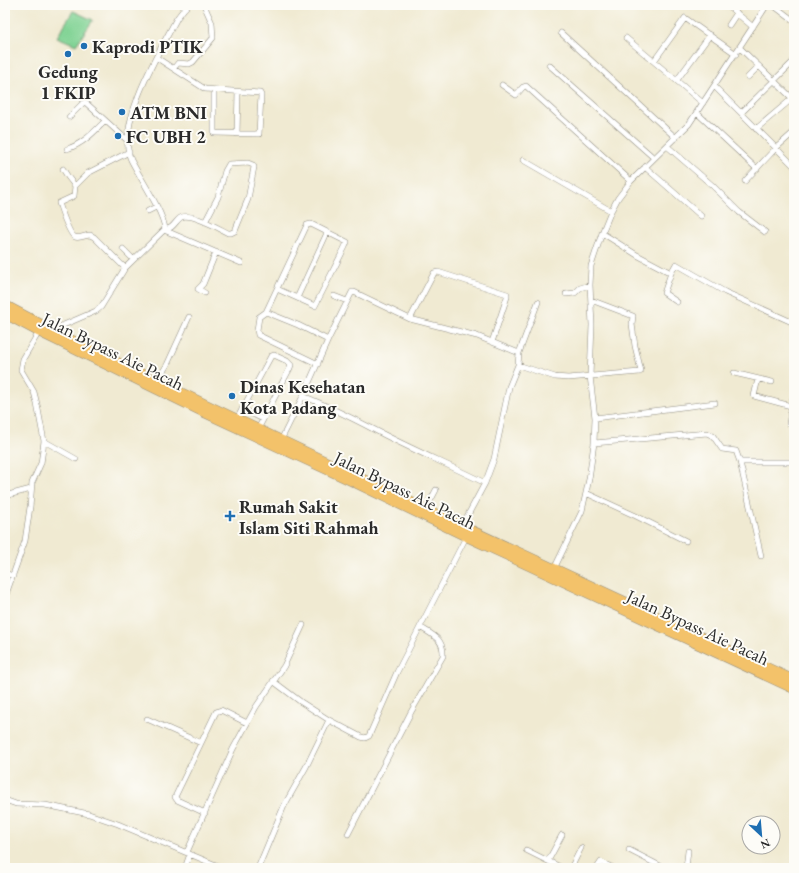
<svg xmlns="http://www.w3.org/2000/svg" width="799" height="873" viewBox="0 0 799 873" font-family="'EB Garamond',serif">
<rect width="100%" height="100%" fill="#fdfcf7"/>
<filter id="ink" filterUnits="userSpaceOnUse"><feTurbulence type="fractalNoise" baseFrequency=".025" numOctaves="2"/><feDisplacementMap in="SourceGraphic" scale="8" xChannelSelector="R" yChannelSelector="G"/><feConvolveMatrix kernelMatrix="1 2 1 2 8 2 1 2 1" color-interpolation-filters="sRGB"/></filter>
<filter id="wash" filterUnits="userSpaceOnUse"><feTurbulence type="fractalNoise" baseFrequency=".012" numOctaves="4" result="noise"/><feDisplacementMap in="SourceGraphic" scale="16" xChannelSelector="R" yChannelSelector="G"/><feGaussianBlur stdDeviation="0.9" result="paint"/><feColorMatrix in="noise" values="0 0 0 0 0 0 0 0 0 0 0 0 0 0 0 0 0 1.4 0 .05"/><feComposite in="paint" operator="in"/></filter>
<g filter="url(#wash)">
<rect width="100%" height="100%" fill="#f0ead2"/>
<path fill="#81d394" stroke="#567f60" d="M73,11L93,20L76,45L57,37Z"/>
</g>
<g filter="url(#ink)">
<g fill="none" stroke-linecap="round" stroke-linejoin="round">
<defs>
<path id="street" d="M727,5L753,27
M773,5L794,21
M729,25L737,13
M561,33L676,138
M626,38L703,103
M740,48L793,99
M157,58L205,89L260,93L261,95L259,134L214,133V91
M654,61L685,18L736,54
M549,65L654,158
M174,68L178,63L189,64L193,62L213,38L212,23L204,5
M748,77L759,66
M677,80L710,35
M502,85L516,95L523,87L526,86L631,181
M714,86L794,166
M697,113L757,169
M741,113L794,61
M69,117L82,104L85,102L128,141
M756,129L794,97
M237,134L238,92
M667,146L713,186L739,212L765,232
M67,149C83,144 94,132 105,121
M523,160L611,211
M645,167L701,216
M63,169L68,177L75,186
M745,181L776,148L794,132
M148,211L156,207
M165,229C173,229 174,223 180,218C189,211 218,228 228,233H231L235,231L248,199L254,167L253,165L248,163L229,164L225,171L218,197L205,222
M164,230L241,263
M602,233L637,255L671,273L676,264L725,292L794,323
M123,249L133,259
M125,268L94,237L90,235C86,235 79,239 75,237C69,235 61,209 59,203L74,196L75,186L88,173L129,152
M671,273L664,293L677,302
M277,289L315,306L345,247L347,242L311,224L307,225L266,312L298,325L328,340
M205,293L198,289L203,284L216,252
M566,294L575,293L580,288L590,285
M334,296L347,301
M297,298L327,233
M266,312L259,317L257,330L258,335L318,364
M410,319L434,273L438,272L507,294V297L492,342
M52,330L96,311L101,307L125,268L165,229C163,211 140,178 131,160C115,125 160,50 177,18L184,9L188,5
M519,353L538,302
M518,365L555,377L568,378L640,372L641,371L635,346L632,324L633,316L591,300
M734,373L772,382
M758,379L754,396L791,406
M157,381L167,365L189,317
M242,409L263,419
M595,418L715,403
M237,419L271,356L274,355L287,361L291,365L290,368L258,429
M789,424L794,390
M281,440L303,396
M44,441L76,459
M594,443L707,433L713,436L722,449L736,451L740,462L761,556
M740,462H794
M586,493L636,516L686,541
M5,498L8,495L31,489
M426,509L436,490
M462,526L485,483L494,459L509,387L518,365L519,353L477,336L410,319L354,292H352L328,340L303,396C328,406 352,418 375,430C411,449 449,465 485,483
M554,569L582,511L589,479L594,443L595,418L590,376L592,325L590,285L591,266L602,233L611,211L618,198L631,181L689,124L767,5
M5,573L13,576
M5,597L25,541L30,507L32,483L41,463L42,456L44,441L37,404L34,392L21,370L23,359L39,332
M273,681L301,702L329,720
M147,719L201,743
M5,800L16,804L45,805L89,814L118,824L223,868
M205,813L177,800L175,797L216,712L221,710L247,723
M348,834L411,712L443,656C444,639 433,635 420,627
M526,850L562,868
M629,850L664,868
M187,852L233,749L256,707L284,666L303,625
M548,861L562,835
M185,868L190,854
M258,868L284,806L306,767L329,720L361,737L365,738L369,736L397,672L466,537
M571,868L581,848
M597,868L601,862L613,868
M686,868L688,851"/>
<path id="highway" d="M5,305L52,330L94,351L426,509L794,680
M5,314L39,332L205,413L347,479L467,537L794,689"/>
</defs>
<use href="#street" stroke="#8e8a7e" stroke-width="6"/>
<use href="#highway" stroke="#8e8a7e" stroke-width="10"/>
<use href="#street" stroke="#fff" stroke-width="5"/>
<use href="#highway" stroke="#f3c26a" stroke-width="9"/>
</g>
</g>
<g fill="#1f6fb2" stroke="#fdfcf7" stroke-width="1.5">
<circle cx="84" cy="46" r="4"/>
<circle cx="68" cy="54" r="4"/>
<circle cx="122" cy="112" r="4"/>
<circle cx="118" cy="136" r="4"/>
<circle cx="232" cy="396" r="4"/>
<path d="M228 510h4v4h4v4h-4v4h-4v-4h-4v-4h4z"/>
</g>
<g text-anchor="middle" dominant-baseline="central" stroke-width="4" stroke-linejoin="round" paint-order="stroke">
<g font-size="18" font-weight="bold" fill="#2b2b2b" stroke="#fdfcf7" text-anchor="start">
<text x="92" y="46">Kaprodi PTIK</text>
<text x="68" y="71" text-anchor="middle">Gedung<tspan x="68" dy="21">1 FKIP</tspan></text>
<text x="130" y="112">ATM BNI</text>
<text x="126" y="136">FC UBH 2</text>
<text x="240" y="386">Dinas Kesehatan<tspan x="240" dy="21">Kota Padang</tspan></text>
<text x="239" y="506">Rumah Sakit<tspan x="239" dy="21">Islam Siti Rahmah</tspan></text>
</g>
<g font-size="18" fill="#2b2b2b" stroke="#fdfcf7">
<text transform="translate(113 351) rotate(26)">Jalan Bypass Aie Pacah</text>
<text transform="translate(405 490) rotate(26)">Jalan Bypass Aie Pacah</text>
<text transform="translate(698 627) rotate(25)">Jalan Bypass Aie Pacah</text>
</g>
</g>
<rect width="799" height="873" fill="none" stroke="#fdfcf7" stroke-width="20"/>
<g transform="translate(761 835) rotate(154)"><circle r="19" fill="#fdfcf7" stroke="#a9a8a5"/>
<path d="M0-3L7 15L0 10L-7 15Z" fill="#1f6fb2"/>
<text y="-6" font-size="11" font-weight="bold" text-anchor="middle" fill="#2b2b2b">N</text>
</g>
</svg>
